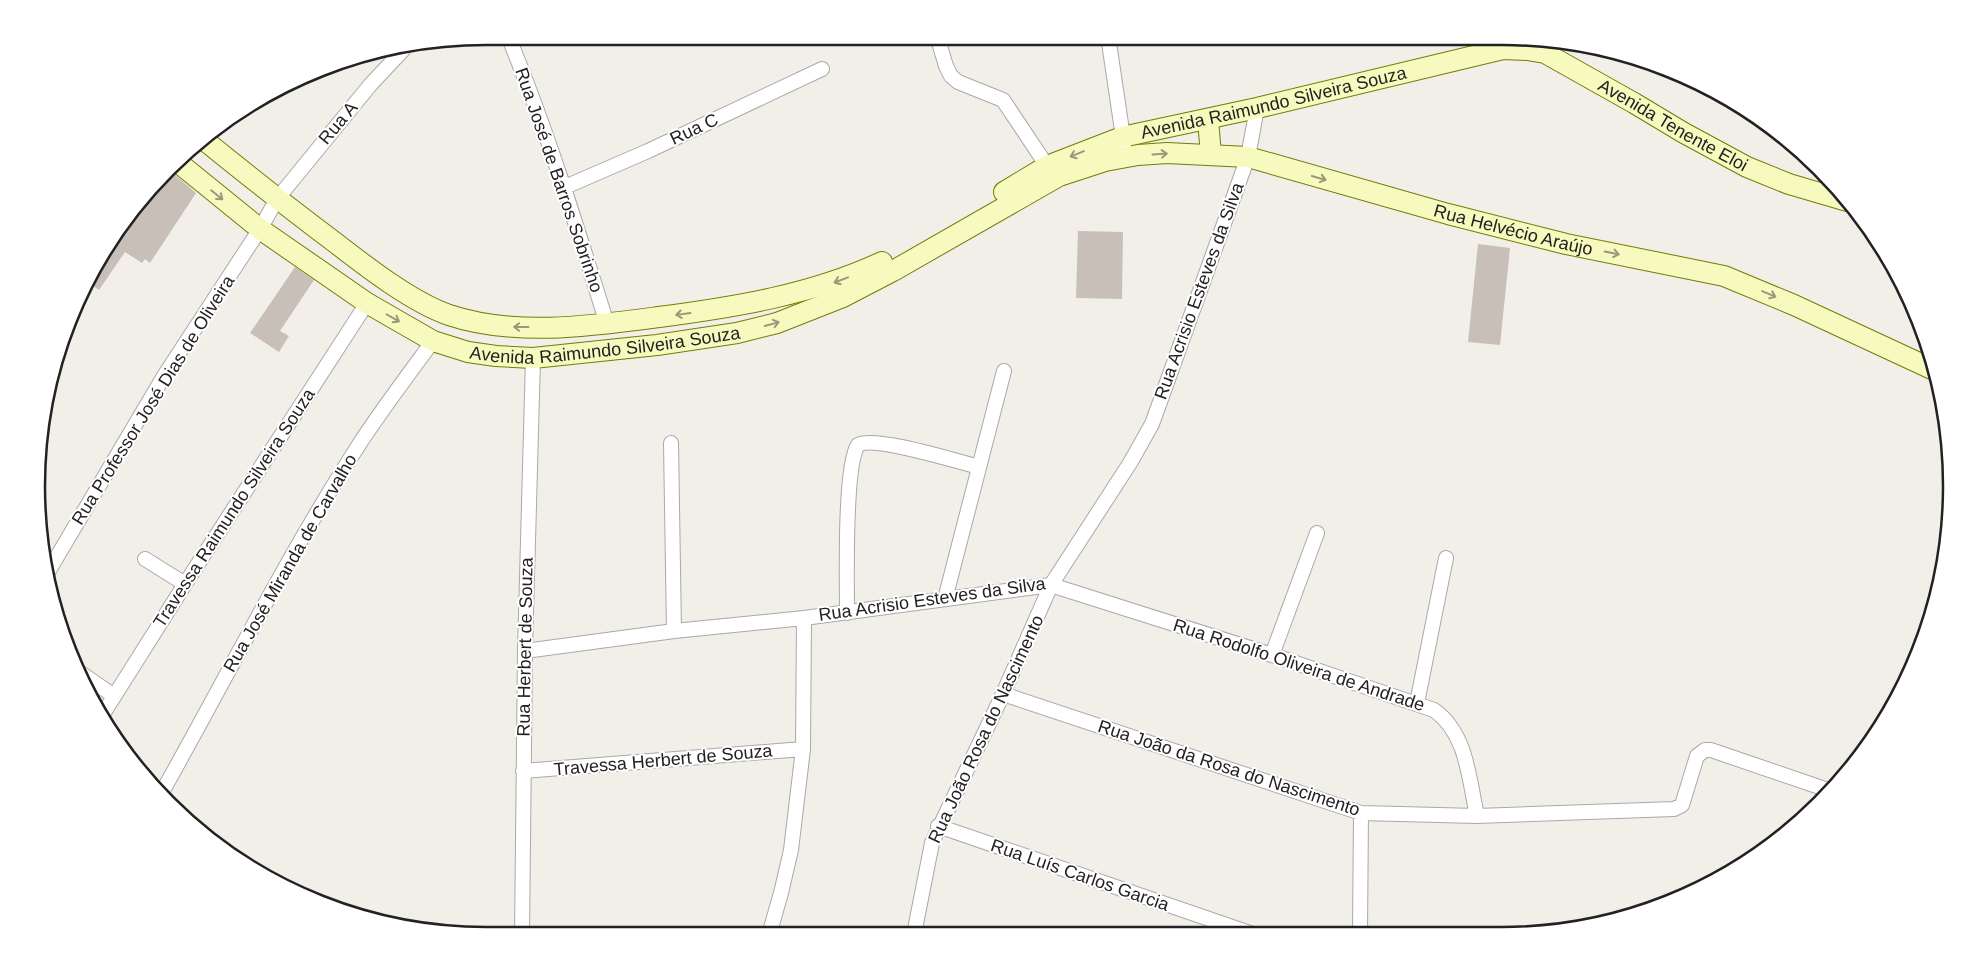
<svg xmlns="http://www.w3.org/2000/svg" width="1988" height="972" viewBox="0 0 1988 972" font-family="Arial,sans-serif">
<rect width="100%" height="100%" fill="#f2efe9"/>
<path fill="#c7bfb8" d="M172,172L196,193L150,263L145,259L142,263L125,252L99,290L88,282L112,236Z
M1078,231L1123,232L1122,299L1076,298Z
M1478,244L1510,248L1500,345L1468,342Z
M295,267L314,280L280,331L289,336L279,352L250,333Z"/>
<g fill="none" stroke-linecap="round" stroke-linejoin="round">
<defs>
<path id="street" d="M508,36C547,130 577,227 607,324
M937,36L946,66L951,76L958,82L1003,100L1047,166L1050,172
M1108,36L1124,144
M1545,53L1557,42
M565,187L648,151L822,69
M671,443L674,631
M145,559L185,584
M48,572L164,376L260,229L277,199L371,84L403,50
M945,599L1004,371
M847,613C847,581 844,466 858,445C873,435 959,462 979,467
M525,651L674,631L804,618L1051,585L1130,463L1152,424L1248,157L1257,108
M1272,655L1317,533
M78,671L114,696
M1003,694L1361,813L1477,816L1674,809L1682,805L1697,756L1705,750H1711L1828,790
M1417,703L1446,558
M103,714L185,584L367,303
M523,771L803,749
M161,794C227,677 287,556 360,443C383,408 408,375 433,341
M938,826L1250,933
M1360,933L1361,813
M914,934L932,843L1003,694L1051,585L1272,655L1434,710C1467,733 1469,779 1477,816
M769,935L781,893L791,850L803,749L804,618
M522,936L525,651L533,358"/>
<g id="secondary">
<path d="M1208,120L1211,155"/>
<path d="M203,139C247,175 292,210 337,244C368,268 412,302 449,315C515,337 591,326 659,317C735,307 811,295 882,262"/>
<path id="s1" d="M180,164L260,229L367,303L433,341L468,352L496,356L533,358L657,345L737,333L777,323L843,297L893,271L1059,176L1105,161L1138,155L1167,153L1248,157L1448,214L1566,244L1724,276L1794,305L1934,370"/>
<path id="s2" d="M1004,192L1047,166L1122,137L1257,108L1503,49L1527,50L1545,53L1634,103L1684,133L1747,167L1789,184L1847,201"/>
</g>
</defs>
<use href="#street" stroke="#a9a9a9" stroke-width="16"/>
<use href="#secondary" stroke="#707d05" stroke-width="22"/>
<use href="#street" stroke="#fff" stroke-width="14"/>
<use href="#secondary" stroke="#f7fabf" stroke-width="20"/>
</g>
<defs><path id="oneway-shaft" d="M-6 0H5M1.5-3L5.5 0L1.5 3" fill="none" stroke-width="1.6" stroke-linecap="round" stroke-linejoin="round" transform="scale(1.25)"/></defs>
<g stroke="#979978">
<use href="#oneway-shaft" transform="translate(1077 154) rotate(158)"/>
<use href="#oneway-shaft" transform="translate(1160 154) rotate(-4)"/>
<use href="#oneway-shaft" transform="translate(1319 178) rotate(16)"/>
<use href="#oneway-shaft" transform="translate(217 195) rotate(39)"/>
<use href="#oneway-shaft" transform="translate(1612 253) rotate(11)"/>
<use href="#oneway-shaft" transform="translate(841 280) rotate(159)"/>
<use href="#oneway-shaft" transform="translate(1769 294) rotate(23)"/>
<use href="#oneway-shaft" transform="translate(683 314) rotate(172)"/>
<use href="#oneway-shaft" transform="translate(393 318) rotate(30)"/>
<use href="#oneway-shaft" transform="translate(772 324) rotate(-15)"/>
<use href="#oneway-shaft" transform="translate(521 327) rotate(180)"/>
</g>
<g text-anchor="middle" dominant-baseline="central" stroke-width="4" stroke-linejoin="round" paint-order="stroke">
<g font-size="18" fill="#222" stroke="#fff">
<text stroke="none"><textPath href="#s2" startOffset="286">Avenida Raimundo Silveira Souza</textPath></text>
<text transform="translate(338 123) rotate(-50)">Rua A</text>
<text stroke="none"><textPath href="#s2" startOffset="711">Avenida Tenente Eloi</textPath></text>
<text transform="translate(694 129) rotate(-25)">Rua C</text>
<text transform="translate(559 180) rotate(71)">Rua José de Barros Sobrinho</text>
<text stroke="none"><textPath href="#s1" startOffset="1444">Rua Helvécio Araújo</textPath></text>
<text transform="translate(1199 291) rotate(-70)">Rua Acrisio Esteves da Silva</text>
<text stroke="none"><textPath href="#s1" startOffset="484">Avenida Raimundo Silveira Souza</textPath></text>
<text transform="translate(153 400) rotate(-58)">Rua Professor José Dias de Oliveira</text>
<text transform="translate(234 508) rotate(-57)">Travessa Raimundo Silveira Souza</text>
<text transform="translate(290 563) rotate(-60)">Rua José Miranda de Carvalho</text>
<text transform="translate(932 599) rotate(-8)">Rua Acrisio Esteves da Silva</text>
<text transform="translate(525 647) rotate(-89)">Rua Herbert de Souza</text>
<text transform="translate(1299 665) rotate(18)">Rua Rodolfo Oliveira de Andrade</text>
<text transform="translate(986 729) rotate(-65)">Rua João Rosa do Nascimento</text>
<text transform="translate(663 760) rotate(-5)">Travessa Herbert de Souza</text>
<text transform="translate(1229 768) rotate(18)">Rua João da Rosa do Nascimento</text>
<text transform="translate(1080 875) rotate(19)">Rua Luís Carlos Garcia</text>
</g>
</g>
<path d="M0 0H1988V972H0ZM486 45H1502A441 441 0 0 1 1943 486V486A441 441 0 0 1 1502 927H486A441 441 0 0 1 45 486V486A441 441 0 0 1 486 45Z" fill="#fff" fill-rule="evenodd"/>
<path fill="none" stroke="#222" stroke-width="2.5" d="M486 45H1502A441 441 0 0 1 1943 486V486A441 441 0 0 1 1502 927H486A441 441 0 0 1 45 486V486A441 441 0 0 1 486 45Z"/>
</svg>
